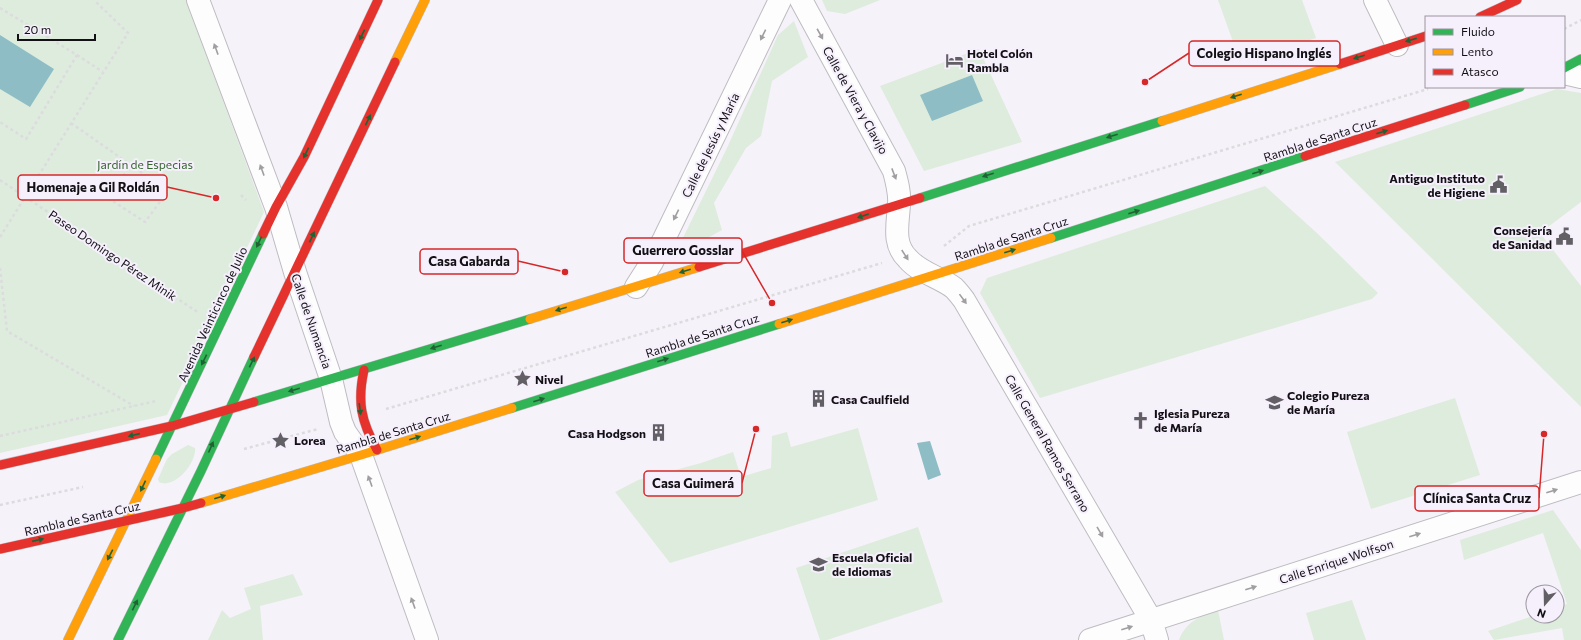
<svg xmlns="http://www.w3.org/2000/svg" width="1581" height="640" viewBox="0 0 1581 640" font-family="Commissioner,sans-serif">
<rect width="100%" height="100%" fill="#f6f2f9"/>
<path fill="#deecdd" d="M0,0H186L264,212L167,415L0,453Z
M822,0H880L845,14L827,11Z
M1218,0H1302L1316,38L1241,64Z
M794,21L808,57L772,81L761,136L746,148L714,203L722,230L695,245L678,248L726,150L778,35Z
M979,49L1022,142L924,171L880,86Z
M1557,89L1581,93V202L1540,233L1581,286V407L1335,162Z
M1265,186L1318,234L1378,293L1372,299L1040,398L980,293L987,278Z
M1455,398L1480,475L1371,509L1347,432Z
M858,428L878,500L670,563L615,492L638,480L701,463L733,452L741,477L771,468L772,436L787,432L791,447Z
M188,445L195,448C197,462 175,490 159,482L158,479L167,459L172,454Z
M1553,510L1581,550V640H1564L1562,628L1494,640L1488,631L1533,616H1557V608L1567,604L1543,533L1464,560L1460,540Z
M918,527L943,602L827,640H820L796,568Z
M293,574L303,595L260,606L263,640H208L222,610L230,618L251,609L244,588Z
M1352,600L1366,640H1314L1306,613Z
M1218,610L1224,640H1179C1186,621 1201,616 1218,610Z"/>
<path fill="#8ebdc5" d="M0,35L54,69L30,107L0,89Z
M972,75L983,101L932,121L920,95Z
M930,441L941,475L928,480L917,443Z"/>
<g fill="none" stroke-linecap="round" stroke-linejoin="round">
<defs>
<path id="street" d="M198,0L276,207L295,272L331,379L341,422L345,432L361,455L427,640
M801,0L894,171C897,182 900,193 899,204C898,224 892,244 908,259C920,273 940,277 954,288C958,292 961,296 964,300L1151,620L1157,640
M1375,0L1397,45
M1564,73L1581,77
M636,287L652,262L664,239L780,0
M1090,640L1581,482"/>
<path id="fast" d="M1564,68L1581,59
M1465,105L1520,87
M920,198L1162,121
M1051,238L1305,156
M254,402L530,319
M512,408L779,324
M156,459L263,234
M118,640L201,471L254,357"/>
<path id="slow" d="M395,62L425,0
M1162,121L1340,64
M530,319L699,267
M779,324L1051,238
M201,503L361,455L512,408
M68,640L156,459"/>
<path id="jam" d="M1480,17L1517,0
M1340,64L1426,36
M1305,156L1465,105
M263,234L276,207L304,157L378,0
M699,267L920,198
M254,357L395,62
M364,370C357,402 361,421 377,450
M0,465L172,426L254,402
M0,549L183,508L201,503"/>
</defs>
<use href="#street" stroke="#bebcc1" stroke-width="24"/>
<use href="#fast" stroke="#bebcc1" stroke-width="10"/>
<use href="#slow" stroke="#bebcc1" stroke-width="10"/>
<use href="#jam" stroke="#bebcc1" stroke-width="10"/>
<path stroke="#dcdbde" stroke-width="2.5" stroke-dasharray="3 3" stroke-linecap="butt" d="M0,8L77,55L26,139L0,122
M1564,29L1581,20
M77,55L103,72
M71,123L168,191L145,222L108,198L131,165
M0,180L199,313
M241,195L246,200
M0,237L128,33L94,0
M944,246L969,226L1428,89
M0,268L7,331L134,406
M386,409L882,263
M0,436L156,401
M244,449L318,429
M0,505L83,487"/>
<use href="#street" stroke="#fefdfe" stroke-width="22"/>
<use href="#fast" stroke="#30b455" stroke-width="9"/>
<use href="#slow" stroke="#ff9f0a" stroke-width="9"/>
<use href="#jam" stroke="#e5322d" stroke-width="9"/>
</g>
<defs><path id="oneway-solid" d="M-6-.8H1V-3.2L6.5 0L1 3.2V.8H-6Z"/></defs>
<g fill="#a09ea1">
<use href="#oneway-solid" transform="translate(820 34) rotate(61)"/>
<use href="#oneway-solid" transform="translate(763 35) rotate(116)"/>
<use href="#oneway-solid" transform="translate(216 49) rotate(-110)"/>
<use href="#oneway-solid" transform="translate(262 170) rotate(-110)"/>
<use href="#oneway-solid" transform="translate(894 174) rotate(69)"/>
<use href="#oneway-solid" transform="translate(676 215) rotate(116)"/>
<use href="#oneway-solid" transform="translate(905 255) rotate(57)"/>
<use href="#oneway-solid" transform="translate(963 299) rotate(54)"/>
<use href="#oneway-solid" transform="translate(370 481) rotate(-110)"/>
<use href="#oneway-solid" transform="translate(1552 491) rotate(-18)"/>
<use href="#oneway-solid" transform="translate(1100 532) rotate(60)"/>
<use href="#oneway-solid" transform="translate(1415 535) rotate(-18)"/>
<use href="#oneway-solid" transform="translate(1251 588) rotate(-18)"/>
<use href="#oneway-solid" transform="translate(413 603) rotate(-110)"/>
<use href="#oneway-solid" transform="translate(1127 628) rotate(-18)"/>
</g>
<g fill="#216235">
<use href="#oneway-solid" transform="translate(362 35) rotate(116)"/>
<use href="#oneway-solid" transform="translate(1411 40) rotate(164)"/>
<use href="#oneway-solid" transform="translate(1359 57) rotate(162)"/>
<use href="#oneway-solid" transform="translate(1236 96) rotate(162)"/>
<use href="#oneway-solid" transform="translate(368 120) rotate(-65)"/>
<use href="#oneway-solid" transform="translate(1382 132) rotate(-18)"/>
<use href="#oneway-solid" transform="translate(1112 136) rotate(162)"/>
<use href="#oneway-solid" transform="translate(306 153) rotate(116)"/>
<use href="#oneway-solid" transform="translate(1258 172) rotate(-18)"/>
<use href="#oneway-solid" transform="translate(988 175) rotate(162)"/>
<use href="#oneway-solid" transform="translate(1134 212) rotate(-18)"/>
<use href="#oneway-solid" transform="translate(863 216) rotate(161)"/>
<use href="#oneway-solid" transform="translate(312 237) rotate(-65)"/>
<use href="#oneway-solid" transform="translate(259 242) rotate(115)"/>
<use href="#oneway-solid" transform="translate(1010 251) rotate(-17)"/>
<use href="#oneway-solid" transform="translate(685 271) rotate(163)"/>
<use href="#oneway-solid" transform="translate(561 309) rotate(163)"/>
<use href="#oneway-solid" transform="translate(787 321) rotate(-18)"/>
<use href="#oneway-solid" transform="translate(436 347) rotate(163)"/>
<use href="#oneway-solid" transform="translate(204 360) rotate(116)"/>
<use href="#oneway-solid" transform="translate(663 360) rotate(-18)"/>
<use href="#oneway-solid" transform="translate(252 362) rotate(-64)"/>
<use href="#oneway-solid" transform="translate(294 390) rotate(164)"/>
<use href="#oneway-solid" transform="translate(539 400) rotate(-18)"/>
<use href="#oneway-solid" transform="translate(360 409) rotate(82)"/>
<use href="#oneway-solid" transform="translate(134 435) rotate(167)"/>
<use href="#oneway-solid" transform="translate(415 438) rotate(-17)"/>
<use href="#oneway-solid" transform="translate(211 447) rotate(-66)"/>
<use href="#oneway-solid" transform="translate(143 486) rotate(115)"/>
<use href="#oneway-solid" transform="translate(220 497) rotate(-17)"/>
<use href="#oneway-solid" transform="translate(38 540) rotate(-13)"/>
<use href="#oneway-solid" transform="translate(110 555) rotate(117)"/>
<use href="#oneway-solid" transform="translate(135 605) rotate(-64)"/>
</g>
<defs>
<symbol id="hotel-bare" viewBox="-9 -9 18 18"><path d="M-6-4.5h1.5V1H6V5H4.5V3h-9V5H-6ZM-4 0a1.8 1.8 0 1 1 3.6 0ZM.5 0V-2.5h3Q6-2.5 6 0Z" fill="#625f65" stroke="#f6effc" stroke-width="2.5" paint-order="stroke"/></symbol>
<symbol id="civic-bare" viewBox="-9 -9 18 18"><path d="M-.6-6.5H3V-4.5H.6V-3L4-1V1h2V6H-6V1h2V-1L-.6-3ZM-1.2 2.5V6h2.4V2.5Z" fill="#625f65" stroke="#f6effc" stroke-width="2.5" paint-order="stroke"/></symbol>
<symbol id="sight-bare" viewBox="-9 -9 18 18"><path d="M0-6L1.8-2.2L6-1.7L2.9 1.2L3.7 5.4L0 3.3L-3.7 5.4L-2.9 1.2L-6-1.7L-1.8-2.2Z" fill="#625f65" stroke="#f6effc" stroke-width="2.5" paint-order="stroke"/></symbol>
<symbol id="building-bare" viewBox="-9 -9 18 18"><path d="M-4-6H4V6H1V3H-1V6H-4ZM-2.5-4.3h1.7v1.8h-1.7ZM.8-4.3h1.7v1.8H.8ZM-2.5-1h1.7V.8h-1.7ZM.8-1h1.7V.8H.8Z" fill="#625f65" stroke="#f6effc" stroke-width="2.5" paint-order="stroke"/></symbol>
<symbol id="school-bare" viewBox="-9 -9 18 18"><path d="M0-5L7-2L0 1L-7-2ZM-4 1L0 2.5L4 1V4Q0 6-4 4Z" fill="#625f65" stroke="#f6effc" stroke-width="2.5" paint-order="stroke"/></symbol>
<symbol id="church-bare" viewBox="-9 -9 18 18"><path d="M-1.2-6h2.4v3.5h3.3v2.4h-3.3V6h-2.4V-.1h-3.3v-2.4h3.3Z" fill="#625f65" stroke="#f6effc" stroke-width="2.5" paint-order="stroke"/></symbol>
<symbol id="university-bare" viewBox="-9 -9 18 18"><path d="M0-5L7-2L0 1L-7-2ZM-4 1L0 2.5L4 1V4Q0 6-4 4Z" fill="#625f65" stroke="#f6effc" stroke-width="2.5" paint-order="stroke"/></symbol>
</defs>
<g fill-rule="evenodd">
<use href="#hotel-bare" x="942" y="48" width="25" height="25"/>
<use href="#civic-bare" x="1486" y="172" width="25" height="25"/>
<use href="#civic-bare" x="1552" y="224" width="25" height="25"/>
<use href="#sight-bare" x="510" y="366" width="25" height="25"/>
<use href="#building-bare" x="806" y="386" width="25" height="25"/>
<use href="#school-bare" x="1262" y="390" width="25" height="25"/>
<use href="#church-bare" x="1128" y="408" width="25" height="25"/>
<use href="#building-bare" x="646" y="420" width="25" height="25"/>
<use href="#sight-bare" x="268" y="428" width="25" height="25"/>
<use href="#university-bare" x="806" y="552" width="25" height="25"/>
</g>
<g text-anchor="middle" dominant-baseline="central" stroke-width="4" stroke-linejoin="round" paint-order="stroke">
<g font-size="12" font-weight="bold" fill="#121015" stroke="#f6effc" text-anchor="start">
<text x="967" y="53">Hotel Colón<tspan x="967" dy="14">Rambla</tspan></text>
<text x="1485" y="178" text-anchor="end">Antiguo Instituto<tspan x="1485" dy="14">de Higiene</tspan></text>
<text x="1552" y="230" text-anchor="end">Consejería<tspan x="1552" dy="14">de Sanidad</tspan></text>
<text x="535" y="379">Nivel</text>
<text x="1287" y="395">Colegio Pureza<tspan x="1287" dy="14">de María</tspan></text>
<text x="831" y="399">Casa Caulfield</text>
<text x="1154" y="413">Iglesia Pureza<tspan x="1154" dy="14">de María</tspan></text>
<text x="646" y="433" text-anchor="end">Casa Hodgson</text>
<text x="294" y="440">Lorea</text>
<text x="832" y="557">Escuela Oficial<tspan x="832" dy="14">de Idiomas</tspan></text>
</g>
<g font-size="12" fill="#121015" stroke="#f6effc">
<text transform="translate(856 100) rotate(61)">Calle de Viera y Clavijo</text>
<text transform="translate(1320 139) rotate(-18)">Rambla de Santa Cruz</text>
<text transform="translate(710 145) rotate(-64)">Calle de Jesús y María</text>
<text transform="translate(1011 238) rotate(-18)">Rambla de Santa Cruz</text>
<text transform="translate(113 255) rotate(34)">Paseo Domingo Pérez Minik</text>
<text transform="translate(212 314) rotate(-65)">Avenida Veinticinco de Julio</text>
<text transform="translate(312 321) rotate(71)">Calle de Numancia</text>
<text transform="translate(702 335) rotate(-18)">Rambla de Santa Cruz</text>
<text transform="translate(393 432) rotate(-17)">Rambla de Santa Cruz</text>
<text transform="translate(1048 443) rotate(60)">Calle General Ramos Serrano</text>
<text transform="translate(82 518) rotate(-13)">Rambla de Santa Cruz</text>
<text transform="translate(1336 561) rotate(-18)">Calle Enrique Wolfson</text>
</g>
<g font-size="12" fill="#35662e" stroke="#f6effc">
<text x="145" y="164">Jardín de Especias</text>
</g>
</g>
<path fill="none" stroke="#d62828" stroke-width="1.5" d="M1145 82L1189 53M216 198L167 187M772 303L742 251M565 272L518 261M756 429L742 483M1544 434L1539 498"/>
<g fill="#d62828" stroke="#f6effc" stroke-width="1.5">
<circle cx="1145" cy="82" r="4"/>
<circle cx="216" cy="198" r="4"/>
<circle cx="772" cy="303" r="4"/>
<circle cx="565" cy="272" r="4"/>
<circle cx="756" cy="429" r="4"/>
<circle cx="1544" cy="434" r="4"/>
</g>
<g fill="#f6effc" stroke="#d62828" stroke-width="1.5">
<rect x="1189" y="41" width="151" height="25" rx="4"/>
<rect x="18" y="175" width="149" height="25" rx="4"/>
<rect x="624" y="238" width="118" height="25" rx="4"/>
<rect x="420" y="249" width="98" height="25" rx="4"/>
<rect x="644" y="471" width="98" height="25" rx="4"/>
<rect x="1415" y="486" width="124" height="25" rx="4"/>
</g>
<g font-size="13" text-anchor="middle" font-weight="bold" fill="#121015">
<text x="1264" y="58">Colegio Hispano Inglés</text>
<text x="93" y="192">Homenaje a Gil Roldán</text>
<text x="683" y="255">Guerrero Gosslar</text>
<text x="469" y="266">Casa Gabarda</text>
<text x="693" y="488">Casa Guimerá</text>
<text x="1477" y="503">Clínica Santa Cruz</text>
</g>
<rect x="1425" y="16" width="140" height="72" fill="#f6effc" stroke="#9b96a0"/>
<rect x="1433" y="29" width="20" height="6" fill="#30b455" stroke="#9b96a0"/>
<text x="1461" y="36" font-size="12" fill="#121015">Fluido</text>
<rect x="1433" y="49" width="20" height="6" fill="#ff9f0a" stroke="#9b96a0"/>
<text x="1461" y="56" font-size="12" fill="#121015">Lento</text>
<rect x="1433" y="69" width="20" height="6" fill="#e5322d" stroke="#9b96a0"/>
<text x="1461" y="76" font-size="12" fill="#121015">Atasco</text>
<g transform="translate(1545 604) rotate(200)"><circle r="19" fill="#f6effc" stroke="#9b96a0"/>
<path d="M0-3L7 15L0 10L-7 15Z" fill="#625f65"/>
<text y="-6" font-size="11" font-weight="bold" text-anchor="middle" fill="#121015">N</text>
</g>
<path d="M18 34v6h77v-6" fill="none" stroke="#121015" stroke-width="2"/>
<text x="24" y="34" font-size="12" fill="#121015" stroke="#f6effc" stroke-width="3" paint-order="stroke">20 m</text>
</svg>
